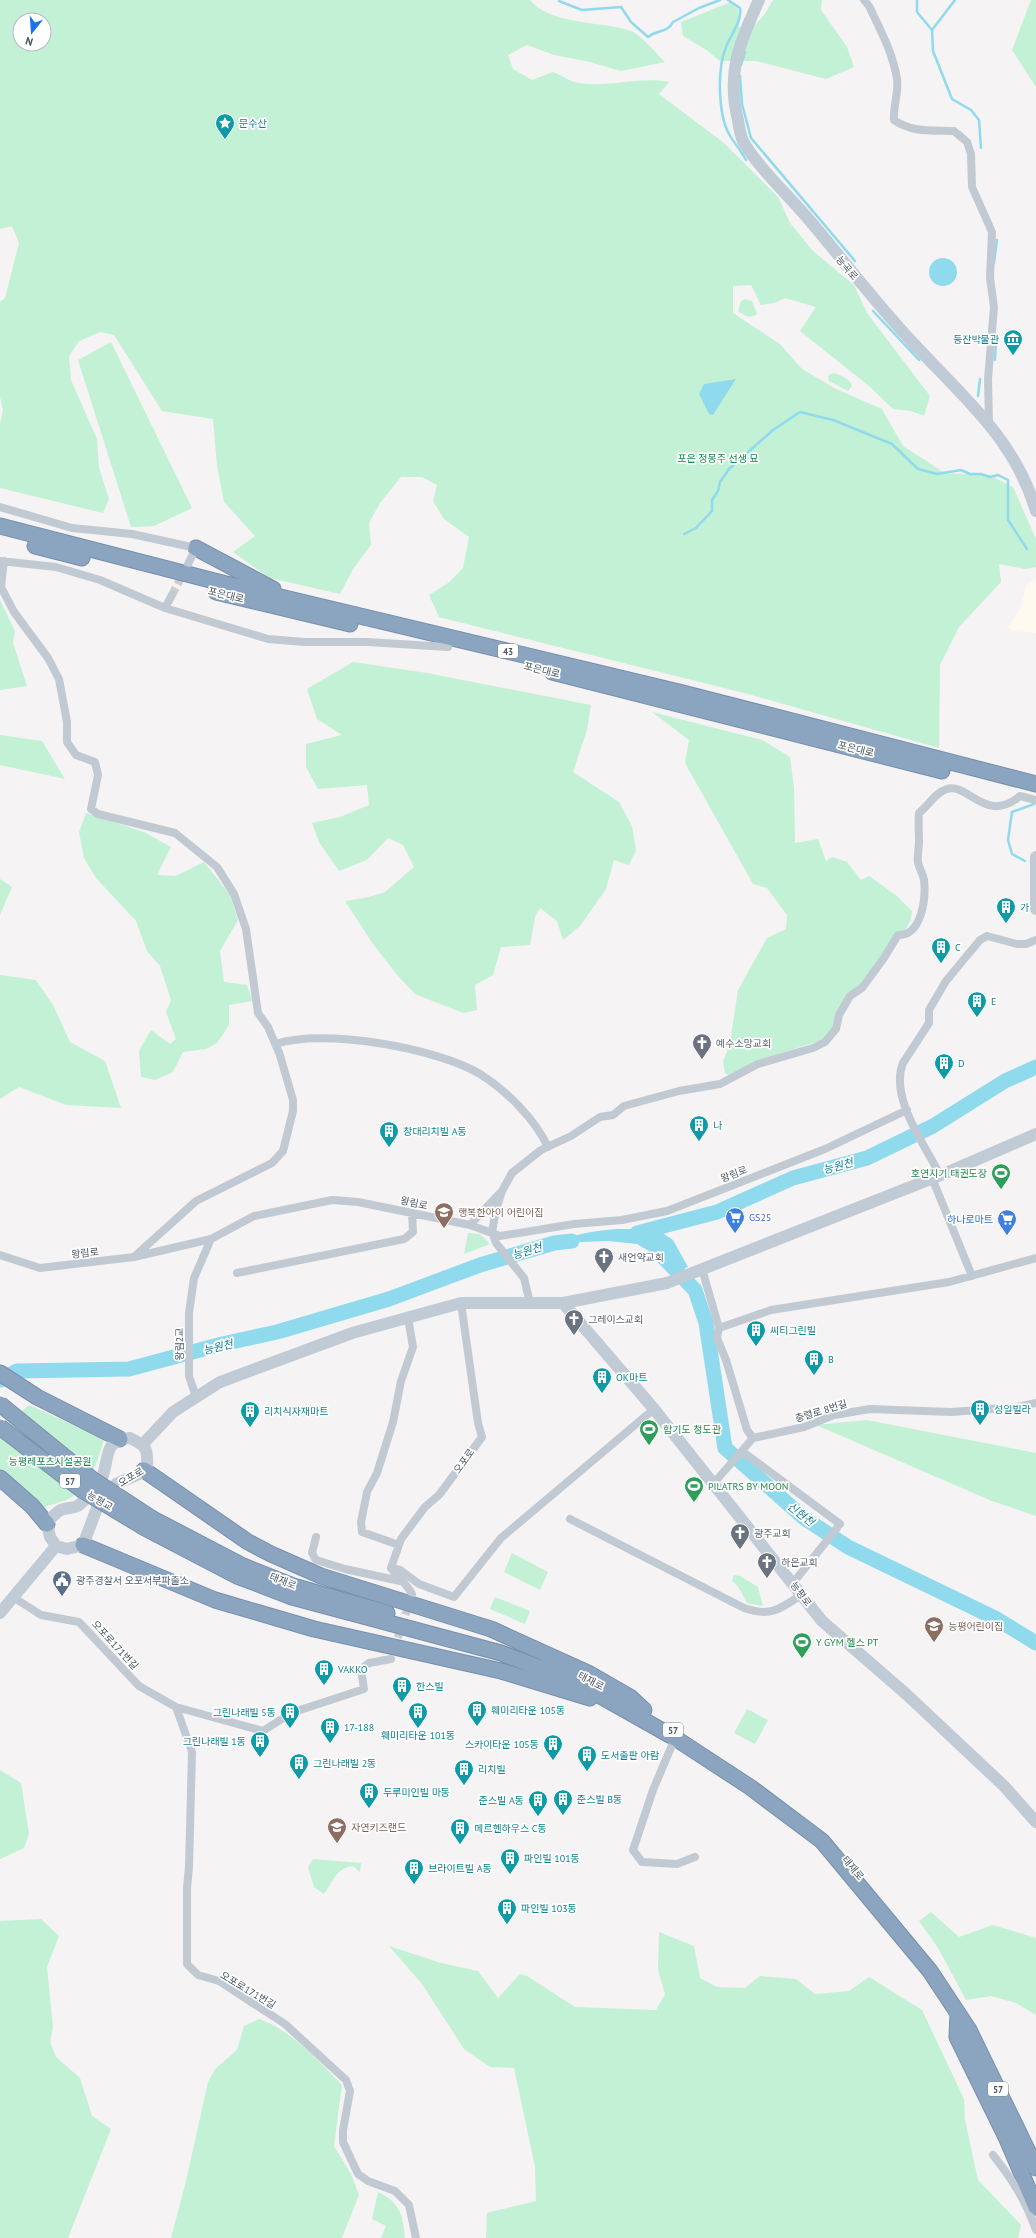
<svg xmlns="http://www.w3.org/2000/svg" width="1036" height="2238" viewBox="0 0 1036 2238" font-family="'PT Sans','Noto Sans KR',sans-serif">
<rect width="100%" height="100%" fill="#f5f3f3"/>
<path fill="#fdf9ef" d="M1036,578V633L1012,631L1008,627L1020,609L1026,585Z"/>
<path fill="#c3f1d5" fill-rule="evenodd" d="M0,0H530C549,25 603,21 631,31C640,34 657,54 665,62L621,71L586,61L554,55L527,45L508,55L513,69L532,80L553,72C561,75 570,82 579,83C609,88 639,76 669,82L659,94L724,143L778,197L790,223L813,251L854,285L867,313L930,396L924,416L911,411L893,409L869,386L800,331L816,307L785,298L774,303L761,305L751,285L733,286V313L780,344L802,369L834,388L882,409L903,446L945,473L989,475L1013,487L1036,539V567L1025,569L999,564L1001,582L959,627L940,665L939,748L748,694L439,617L429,595L448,583L463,568L469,537L444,519L433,501L437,485L422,477H401L380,503L369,523L371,545L353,569L340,594L270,578L233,552L255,536L224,502L217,466L213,419L162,411L114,335L100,332L79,341L69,356L71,380L97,439L99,468L109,499L103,513L0,488V424L3,410L0,397V302L5,298L19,243L12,226L0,229ZM20,20H44V44H20Z
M773,0H822L821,10L847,47L854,67L826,79L756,61H720L705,49L683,36L681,22L731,2L738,8L739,27L754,26L764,15Z
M1031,0H1036V87L1012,50Z
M745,299L752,301L757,314C750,319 745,316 738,311L741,301Z
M111,342L192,508L154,526L131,527L78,360Z
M832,373C840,374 850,379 852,386L848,391L829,381L828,376Z
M0,600L15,631L13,643L27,686L0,690Z
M353,662L427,673L591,705L587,730L573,772L619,802L632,826L636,850L629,865L614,860L606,889L580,926L563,940L557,921L540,908L535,917L530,945L501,947L493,975L475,985L477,1010L463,1013L415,994L398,976L373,944L345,901L369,897L385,892L414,867L403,845L388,838L367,860L339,871L319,842L312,823L340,817L369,805L367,785L318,789L306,767V744L342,735L317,719L307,689Z
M652,712L762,740L790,757L794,787L795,843L818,839L826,861L832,857L847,862L861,880L869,876L897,896L912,911L911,920L904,932L866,977L833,1028L822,1040L757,1061L731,1076L725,1073L723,1062L730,1043L738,990L767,938L786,929L787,915L767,888L753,884L685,763L689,740Z
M0,735L42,741L65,779L0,765Z
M86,813L144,832L171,847L157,875L176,876L204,862L230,895L238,920L220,951L224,982L247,985L253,1001L229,1005V1025L217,1043L206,1049L183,1052L173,1072L155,1080L141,1077L139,1051L151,1030L170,1044L176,1039L166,1012L171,1000L160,966L147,951L136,921L96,878L84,858L79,832Z
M0,879L12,887L0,915Z
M0,975L36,980L53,1005L70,1042L105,1061L121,1108L66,1105L19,1087L0,1099Z
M468,1233L480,1234L490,1244L464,1254Z
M718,1400L731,1443L740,1452L735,1456L725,1448Z
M29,1405L104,1439C99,1459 89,1488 70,1498C61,1503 49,1505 40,1508L0,1470V1430Z
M867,1420L1036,1453V1516L992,1501L816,1425Z
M512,1553L548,1572L540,1590L504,1572Z
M734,1575L740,1576L758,1587L763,1606L747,1603C742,1595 740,1586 732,1581Z
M495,1597L530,1611L525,1624L490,1609Z
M747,1709L768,1720L755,1744L734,1733Z
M0,1770L21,1783L29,1834L24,1848L0,1859Z
M313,1859L361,1863L360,1872L353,1866C336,1868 333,1882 324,1894L314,1887L308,1867Z
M931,1912L959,1937L993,1925L1036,1938V2015L1016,2003L991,1996L966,2000L938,1948L919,1921Z
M41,1919L59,1936L47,1967L53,2027L50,2042L56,2057L80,2078L92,2116L111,2129L68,2238H0V1921Z
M659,1932L694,1946L700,1978L717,1987L745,1988L760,1976L796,1979L815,1994L849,1991L869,1977L922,2010L964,2099L965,2120L978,2180L1021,2225L1018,2238H486L487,2213L536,2201L535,2167L514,2068L490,2067L464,2049L422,1984L389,1946L441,1963L478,1971L498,1998L520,1974L527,1976L575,2007L656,2010L665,1994L658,1970Z
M259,2019C293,2031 317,2060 342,2085L334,2146L351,2174L359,2195L342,2238H171L186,2181L208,2082L215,2069L237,2050L244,2026Z
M378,2192C400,2202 403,2215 405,2238H381L386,2226L372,2219Z"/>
<path fill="#90daee" d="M929 272a14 14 0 1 1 28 0a14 14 0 1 1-28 0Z
M736,379L713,415L709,414L699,394L704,384Z
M617,1229H656L673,1240L688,1267L673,1272L654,1254L637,1244L608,1241L555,1243L536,1248C563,1237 588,1231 617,1229Z"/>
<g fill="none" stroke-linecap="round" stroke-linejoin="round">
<path stroke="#90daee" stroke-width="2.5" d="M728,0L740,8C742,22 731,34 726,47C717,68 718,114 729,134C734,143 741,150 746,160
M917,0V12L932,30L933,51L952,99L971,110L979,120L981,148
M559,1L582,10L621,7L631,22L648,37C656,30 668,33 673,22L699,8L720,0
M932,30L955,0
M741,65L745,52
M740,76L742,104L751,138L855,261
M994,263L997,240
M873,311L919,360
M995,360L996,341
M978,396L980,379
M684,534L696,528L712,511V500L718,491L720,482L729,469L773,430L800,412L833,420L892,444L918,469L937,474L961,470L970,474H981L990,477L998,475L1008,480V520L1027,549
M1025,861L1012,854L1008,840L1012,812L1034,804"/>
<path stroke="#90daee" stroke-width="15" d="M637,1233L717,1212L793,1178L867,1158L933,1126L1005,1081L1036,1067
M663,1257L695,1290L706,1323L725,1448L804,1518L848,1547L995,1618L1036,1643
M0,1380L17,1371L129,1369L222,1344L277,1332L389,1299L480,1265L554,1243L572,1241"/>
<path stroke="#caccce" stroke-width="8" stroke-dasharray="8 4" stroke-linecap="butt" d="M172,595L184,572
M394,1649L410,1601"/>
<defs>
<path id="highway" d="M0,526L226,584L683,693L1036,784
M35,546L82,558
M196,548L273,589
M216,592L350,624
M552,672L942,771
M0,1373L37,1397L120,1439
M144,1470L248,1542L271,1554L321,1576L491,1629L590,1674L630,1697L644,1710
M0,1478L32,1506L47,1524
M153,1519L243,1566L293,1586L387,1613
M145,1528L237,1576L292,1597L501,1653L574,1681L675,1738L750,1787L822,1841L930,1971L969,2030L1036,2168
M83,1545L215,1600L314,1629L501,1671L590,1698
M958,2013L957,2037L1006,2137L1036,2207"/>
</defs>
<use href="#highway" stroke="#7690ad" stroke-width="17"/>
<path stroke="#c1cad2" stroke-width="8" d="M864,0L869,6C880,29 893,53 897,79C899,92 893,106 894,120C912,133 933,130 954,131L967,142L971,154L972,187L992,232L990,278L994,307L988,379L989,422
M0,507L72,528L132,534L196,548L188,564
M0,561L56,567L100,580L165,608L268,639L305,642H367L448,647
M4,561L1,587L14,612L48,658L59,679L67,722V742L76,755L95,762L98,775L91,809L98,814L175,833L217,867L234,894L246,929L258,1013L268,1027L279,1053
M165,608L172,595
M276,1044C323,1028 437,1048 480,1074C507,1091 534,1118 548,1147
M940,1175C925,1145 889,1097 903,1063L929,1023V1010L946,981L980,940L987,936L1017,944H1026L1036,940
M932,1178L972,1276
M470,1225L500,1193
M0,1255L40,1268L134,1257L211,1239L254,1216L332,1200L358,1202L412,1213L470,1225L500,1236L574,1224L622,1220L667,1211L825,1149L907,1110
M134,1257L196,1201L272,1163L283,1151L293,1111V1100L279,1052
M702,1269L719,1328L771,1310L949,1282L1036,1258
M237,1273L404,1239L413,1232L412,1213
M530,1303L524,1278L496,1243L492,1232L496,1210L502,1191L512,1173L541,1150L571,1136L600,1117L613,1115L624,1106L679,1091L720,1084L758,1064L813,1048L825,1042L836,1029L839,1015L850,996L862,988L884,958L898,935C922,936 926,898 924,880C923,874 919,868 918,862C917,855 919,848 919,841C919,831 918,822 919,813C928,806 936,792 947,789C968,782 986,825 1020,796L1036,800
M719,1328L717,1338L726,1360L747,1430L753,1438L804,1427L834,1415L870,1409L951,1412L1018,1407L1036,1403
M196,1397L189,1376V1313L194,1278L211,1239
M743,1452L840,1524
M714,1483L753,1438
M570,1519L744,1608C770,1617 779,1610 801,1595
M316,1537L312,1553L316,1560L345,1569L400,1581
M399,1545L362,1532L361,1522L367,1492L377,1473L393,1422L401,1381L413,1347L408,1318
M391,1568L400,1570L419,1584L454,1597L501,1538L654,1409
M793,1583L837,1528
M412,1594C407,1584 398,1578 391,1568L401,1539L425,1507L439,1495L482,1437L478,1423L461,1303
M13,1597L41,1615L79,1622L139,1686L176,1707L263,1731L291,1713L364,1689L361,1669L369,1663L391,1659
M176,1707L192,1752L189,1867L187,1888V1964L198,1975L219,1981L285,2024L346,2080L350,2091L343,2130V2142L358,2174L368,2181L395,2191L409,2205L416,2238
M675,1738L653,1790L633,1850L642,1862L677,1864L695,1857
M993,2155C1012,2179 1026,2201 1036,2230"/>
<path stroke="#c1cbd6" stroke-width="12" d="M759,0C740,43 726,72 738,120C739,126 740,135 743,141C756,165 787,194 805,215C842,258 875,303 914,344C963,397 1015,439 1036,511
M1036,857V909
M563,1303L654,1409L822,1621L905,1693L1004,1786L1036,1822
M130,1438C146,1446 148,1448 147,1466L139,1474L116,1484L97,1508L83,1545L67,1549L56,1546L50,1537L47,1522C51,1518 55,1514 59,1511C65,1507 74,1509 79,1505C86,1499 96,1489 100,1482C111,1463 100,1440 130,1438Z
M143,1444L173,1412L220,1382L352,1333L461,1303H563L667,1283L946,1173L1036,1134
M0,1613L56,1546"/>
<use href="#highway" stroke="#8ba5c1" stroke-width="15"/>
<defs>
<path id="highway-bridge" d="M0,1404L92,1479L153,1519
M0,1427L82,1490L145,1528"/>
</defs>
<use href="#highway-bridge" stroke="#7690ad" stroke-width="17" stroke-linecap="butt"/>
<use href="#highway-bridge" stroke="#8ba5c1" stroke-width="15"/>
</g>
<defs>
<symbol id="sight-pin" viewBox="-11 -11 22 30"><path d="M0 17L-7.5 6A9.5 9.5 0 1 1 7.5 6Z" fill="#0f9aa8" stroke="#fff"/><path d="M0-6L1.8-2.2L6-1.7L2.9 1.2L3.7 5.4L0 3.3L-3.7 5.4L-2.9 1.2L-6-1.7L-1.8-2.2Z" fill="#fff"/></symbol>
<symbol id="museum-pin" viewBox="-11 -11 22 30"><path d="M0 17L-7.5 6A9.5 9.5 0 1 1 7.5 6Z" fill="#0f9aa8" stroke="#fff"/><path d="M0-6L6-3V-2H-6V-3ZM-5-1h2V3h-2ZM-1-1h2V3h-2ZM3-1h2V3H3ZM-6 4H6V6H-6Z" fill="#fff"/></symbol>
<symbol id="building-pin" viewBox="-11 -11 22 30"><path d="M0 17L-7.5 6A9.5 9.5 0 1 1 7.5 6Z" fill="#0f9aa8" stroke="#fff"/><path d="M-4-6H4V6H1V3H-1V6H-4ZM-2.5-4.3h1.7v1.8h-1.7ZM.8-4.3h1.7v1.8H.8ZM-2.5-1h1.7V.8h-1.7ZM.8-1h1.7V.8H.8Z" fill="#fff"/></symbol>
<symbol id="church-pin" viewBox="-11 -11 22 30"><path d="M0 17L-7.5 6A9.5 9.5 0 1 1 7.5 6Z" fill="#6b7280" stroke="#fff"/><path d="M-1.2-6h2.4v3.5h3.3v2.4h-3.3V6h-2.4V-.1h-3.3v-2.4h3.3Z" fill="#fff"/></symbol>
<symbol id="stadium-pin" viewBox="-11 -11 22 30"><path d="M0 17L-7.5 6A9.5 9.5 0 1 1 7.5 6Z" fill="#2e9e5b" stroke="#fff"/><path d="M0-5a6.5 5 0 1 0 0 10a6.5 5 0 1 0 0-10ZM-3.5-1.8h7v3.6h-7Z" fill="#fff"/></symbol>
<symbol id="school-pin" viewBox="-11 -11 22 30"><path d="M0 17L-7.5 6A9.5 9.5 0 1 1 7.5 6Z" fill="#8d6e63" stroke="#fff"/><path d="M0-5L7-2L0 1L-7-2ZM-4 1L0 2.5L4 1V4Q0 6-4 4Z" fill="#fff"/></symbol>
<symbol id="supermarket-pin" viewBox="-11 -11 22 30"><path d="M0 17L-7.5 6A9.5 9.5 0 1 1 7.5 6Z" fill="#3f7fe0" stroke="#fff"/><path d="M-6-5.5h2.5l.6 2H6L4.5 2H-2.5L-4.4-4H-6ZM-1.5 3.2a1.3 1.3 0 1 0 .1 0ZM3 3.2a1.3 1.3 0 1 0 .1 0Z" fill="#fff"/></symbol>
<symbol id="civic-pin" viewBox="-11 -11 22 30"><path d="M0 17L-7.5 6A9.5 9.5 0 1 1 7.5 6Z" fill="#5c6f8a" stroke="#fff"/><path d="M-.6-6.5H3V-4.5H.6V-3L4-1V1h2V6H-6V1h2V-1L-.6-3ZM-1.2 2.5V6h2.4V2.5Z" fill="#fff"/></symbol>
</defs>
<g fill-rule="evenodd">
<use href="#sight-pin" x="214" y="112" width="22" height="30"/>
<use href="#museum-pin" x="1002" y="328" width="22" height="30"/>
<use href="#building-pin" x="995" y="896" width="22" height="30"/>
<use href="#building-pin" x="930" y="936" width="22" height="30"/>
<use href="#building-pin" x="966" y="990" width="22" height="30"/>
<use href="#church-pin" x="691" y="1032" width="22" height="30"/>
<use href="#building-pin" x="933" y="1052" width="22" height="30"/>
<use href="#building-pin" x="688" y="1114" width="22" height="30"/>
<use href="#building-pin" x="378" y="1120" width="22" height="30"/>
<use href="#stadium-pin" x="990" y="1162" width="22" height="30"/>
<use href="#school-pin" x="433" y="1201" width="22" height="30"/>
<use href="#supermarket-pin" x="724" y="1206" width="22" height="30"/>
<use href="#supermarket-pin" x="996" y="1208" width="22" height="30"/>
<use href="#church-pin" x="593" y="1246" width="22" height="30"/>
<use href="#church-pin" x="563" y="1308" width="22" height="30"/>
<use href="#building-pin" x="745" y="1319" width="22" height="30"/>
<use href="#building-pin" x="803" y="1348" width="22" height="30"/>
<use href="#building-pin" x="591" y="1366" width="22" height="30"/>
<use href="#building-pin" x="969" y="1398" width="22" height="30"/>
<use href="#building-pin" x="239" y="1400" width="22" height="30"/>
<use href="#stadium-pin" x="638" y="1418" width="22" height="30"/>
<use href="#stadium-pin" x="683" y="1475" width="22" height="30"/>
<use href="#church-pin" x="729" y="1522" width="22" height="30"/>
<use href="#church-pin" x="756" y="1551" width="22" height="30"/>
<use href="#civic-pin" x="51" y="1569" width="22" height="30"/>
<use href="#school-pin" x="923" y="1615" width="22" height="30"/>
<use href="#stadium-pin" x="791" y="1631" width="22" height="30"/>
<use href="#building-pin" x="313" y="1658" width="22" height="30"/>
<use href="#building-pin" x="391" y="1675" width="22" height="30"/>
<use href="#building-pin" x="466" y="1699" width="22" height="30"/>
<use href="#building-pin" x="279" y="1701" width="22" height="30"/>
<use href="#building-pin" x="407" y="1701" width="22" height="30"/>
<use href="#building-pin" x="319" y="1716" width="22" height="30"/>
<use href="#building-pin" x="249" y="1730" width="22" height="30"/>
<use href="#building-pin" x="542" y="1733" width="22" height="30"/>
<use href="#building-pin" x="576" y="1744" width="22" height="30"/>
<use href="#building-pin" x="288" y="1752" width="22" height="30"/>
<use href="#building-pin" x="453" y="1758" width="22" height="30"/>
<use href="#building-pin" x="358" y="1781" width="22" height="30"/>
<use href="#building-pin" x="552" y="1788" width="22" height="30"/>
<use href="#building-pin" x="527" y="1789" width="22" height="30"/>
<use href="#school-pin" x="326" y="1816" width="22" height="30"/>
<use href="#building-pin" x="449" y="1817" width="22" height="30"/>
<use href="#building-pin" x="499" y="1847" width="22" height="30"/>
<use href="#building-pin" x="403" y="1857" width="22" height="30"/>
<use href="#building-pin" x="496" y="1897" width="22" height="30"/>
</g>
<g text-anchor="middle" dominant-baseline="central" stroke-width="3.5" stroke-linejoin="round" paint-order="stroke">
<g fill="#fff" stroke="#808990" stroke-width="1">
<rect x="498" y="644" width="20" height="14" rx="3"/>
<rect x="60" y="1474" width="20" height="14" rx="3"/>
<rect x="663" y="1723" width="20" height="14" rx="3"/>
<rect x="988" y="2082" width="20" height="14" rx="3"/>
</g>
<g font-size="9" font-weight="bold" fill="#4a5661">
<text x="508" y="651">43</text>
<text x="70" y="1481">57</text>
<text x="673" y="1730">57</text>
<text x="998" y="2089">57</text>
</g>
<g font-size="10" fill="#0d838f" stroke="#fff" text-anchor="start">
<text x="239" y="123">문수산</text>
<text x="999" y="339" text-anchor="end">등잔박물관</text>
<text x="1020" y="907">가</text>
<text x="955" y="947">C</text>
<text x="991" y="1001">E</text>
<text x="958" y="1063">D</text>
<text x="713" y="1125">나</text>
<text x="403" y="1131">창대리치빌 A동</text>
<text x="770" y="1330">씨티그린빌</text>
<text x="828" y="1359">B</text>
<text x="616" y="1377">OK마트</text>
<text x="994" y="1409">성일빌라</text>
<text x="264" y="1411">리치식자재마트</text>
<text x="338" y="1669">VAKKO</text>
<text x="416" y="1686">한스빌</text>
<text x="491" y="1710">훼미리타운 105동</text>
<text x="276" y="1712" text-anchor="end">그린나래빌 5동</text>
<text x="344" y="1727">17-188</text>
<text x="418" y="1735" text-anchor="middle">훼미리타운 101동</text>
<text x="246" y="1741" text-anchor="end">그린나래빌 1동</text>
<text x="539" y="1744" text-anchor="end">스카이타운 105동</text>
<text x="601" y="1755">도서출판 아람</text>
<text x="313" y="1763">그린나래빌 2동</text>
<text x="478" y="1769">리치빌</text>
<text x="383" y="1792">두루미인빌 마동</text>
<text x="577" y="1799">준스빌 B동</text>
<text x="524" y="1800" text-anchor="end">준스빌 A동</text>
<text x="474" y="1828">메르헨하우스 C동</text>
<text x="524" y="1858">파인빌 101동</text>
<text x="428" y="1868">브라이트빌 A동</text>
<text x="521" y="1908">파인빌 103동</text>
</g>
<g font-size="10" fill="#4a5661" stroke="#fff">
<text transform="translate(847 268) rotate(50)">능곡로</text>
<text transform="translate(226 595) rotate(14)">포은대로</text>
<text transform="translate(542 670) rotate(14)">포은대로</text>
<text transform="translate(856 749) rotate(14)">포은대로</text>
<text transform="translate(734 1174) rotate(-21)">왕림로</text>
<text transform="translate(414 1203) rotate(12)">왕림로</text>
<text transform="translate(85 1253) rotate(-6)">왕림로</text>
<text transform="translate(179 1344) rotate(-90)">왕림2교</text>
<text transform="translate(821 1411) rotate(-17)">충렬로 8번길</text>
<text transform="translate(464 1461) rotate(-54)">오포로</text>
<text transform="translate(131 1477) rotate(-31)">오포로</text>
<text transform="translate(100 1501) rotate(31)">능평교</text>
<text transform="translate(283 1581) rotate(21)">태재로</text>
<text transform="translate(801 1594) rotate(53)">능평로</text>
<text transform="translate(115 1645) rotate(47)">오포로171번길</text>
<text transform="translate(591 1681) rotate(27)">태재로</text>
<text transform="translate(853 1868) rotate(50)">태재로</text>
<text transform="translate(248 1990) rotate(31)">오포로171번길</text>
</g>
<g font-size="10" fill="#17864f" stroke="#fff">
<text x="718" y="458">포은 정몽주 선생 묘</text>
<text x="50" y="1461">능평레포츠시설공원</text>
</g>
<g font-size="10" fill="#5b616d" stroke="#fff" text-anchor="start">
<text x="716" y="1043">예수소망교회</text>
<text x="618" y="1257">새언약교회</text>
<text x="588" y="1319">그레이스교회</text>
<text x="754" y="1533">광주교회</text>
<text x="781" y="1562">하은교회</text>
</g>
<g font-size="10" fill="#27864d" stroke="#fff" text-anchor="start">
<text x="987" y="1173" text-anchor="end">호연지기 태권도장</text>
<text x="663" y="1429">합기도 청도관</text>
<text x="708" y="1486">PILATRS BY MOON</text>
<text x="816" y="1642">Y GYM 헬스 PT</text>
</g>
<g font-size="10" fill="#785e54" stroke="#fff" text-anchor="start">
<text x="458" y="1212">행복한아이 어린이집</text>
<text x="948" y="1626">능평어린이집</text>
<text x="351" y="1827">자연키즈랜드</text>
</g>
<g font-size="10" fill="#366cbe" stroke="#fff" text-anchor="start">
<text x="749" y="1217">GS25</text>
<text x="993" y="1219" text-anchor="end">하나로마트</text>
</g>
<g font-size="10" fill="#4e5e75" stroke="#fff" text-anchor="start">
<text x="76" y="1580">광주경찰서 오포서부파출소</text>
</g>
<g font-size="11" font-style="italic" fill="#0c7c9b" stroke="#fff">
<text transform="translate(838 1166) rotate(-15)">능원천</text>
<text transform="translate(527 1251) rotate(-17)">능원천</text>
<text transform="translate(218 1347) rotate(-14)">능원천</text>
<text transform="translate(801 1514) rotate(38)">신현천</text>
</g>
</g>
<g transform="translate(32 32) rotate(197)"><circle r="19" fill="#ffffff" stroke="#b7bbc0"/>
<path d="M0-3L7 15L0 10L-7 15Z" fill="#1a73e8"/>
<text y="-6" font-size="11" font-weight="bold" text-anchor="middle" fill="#4a5661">N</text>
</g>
</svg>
